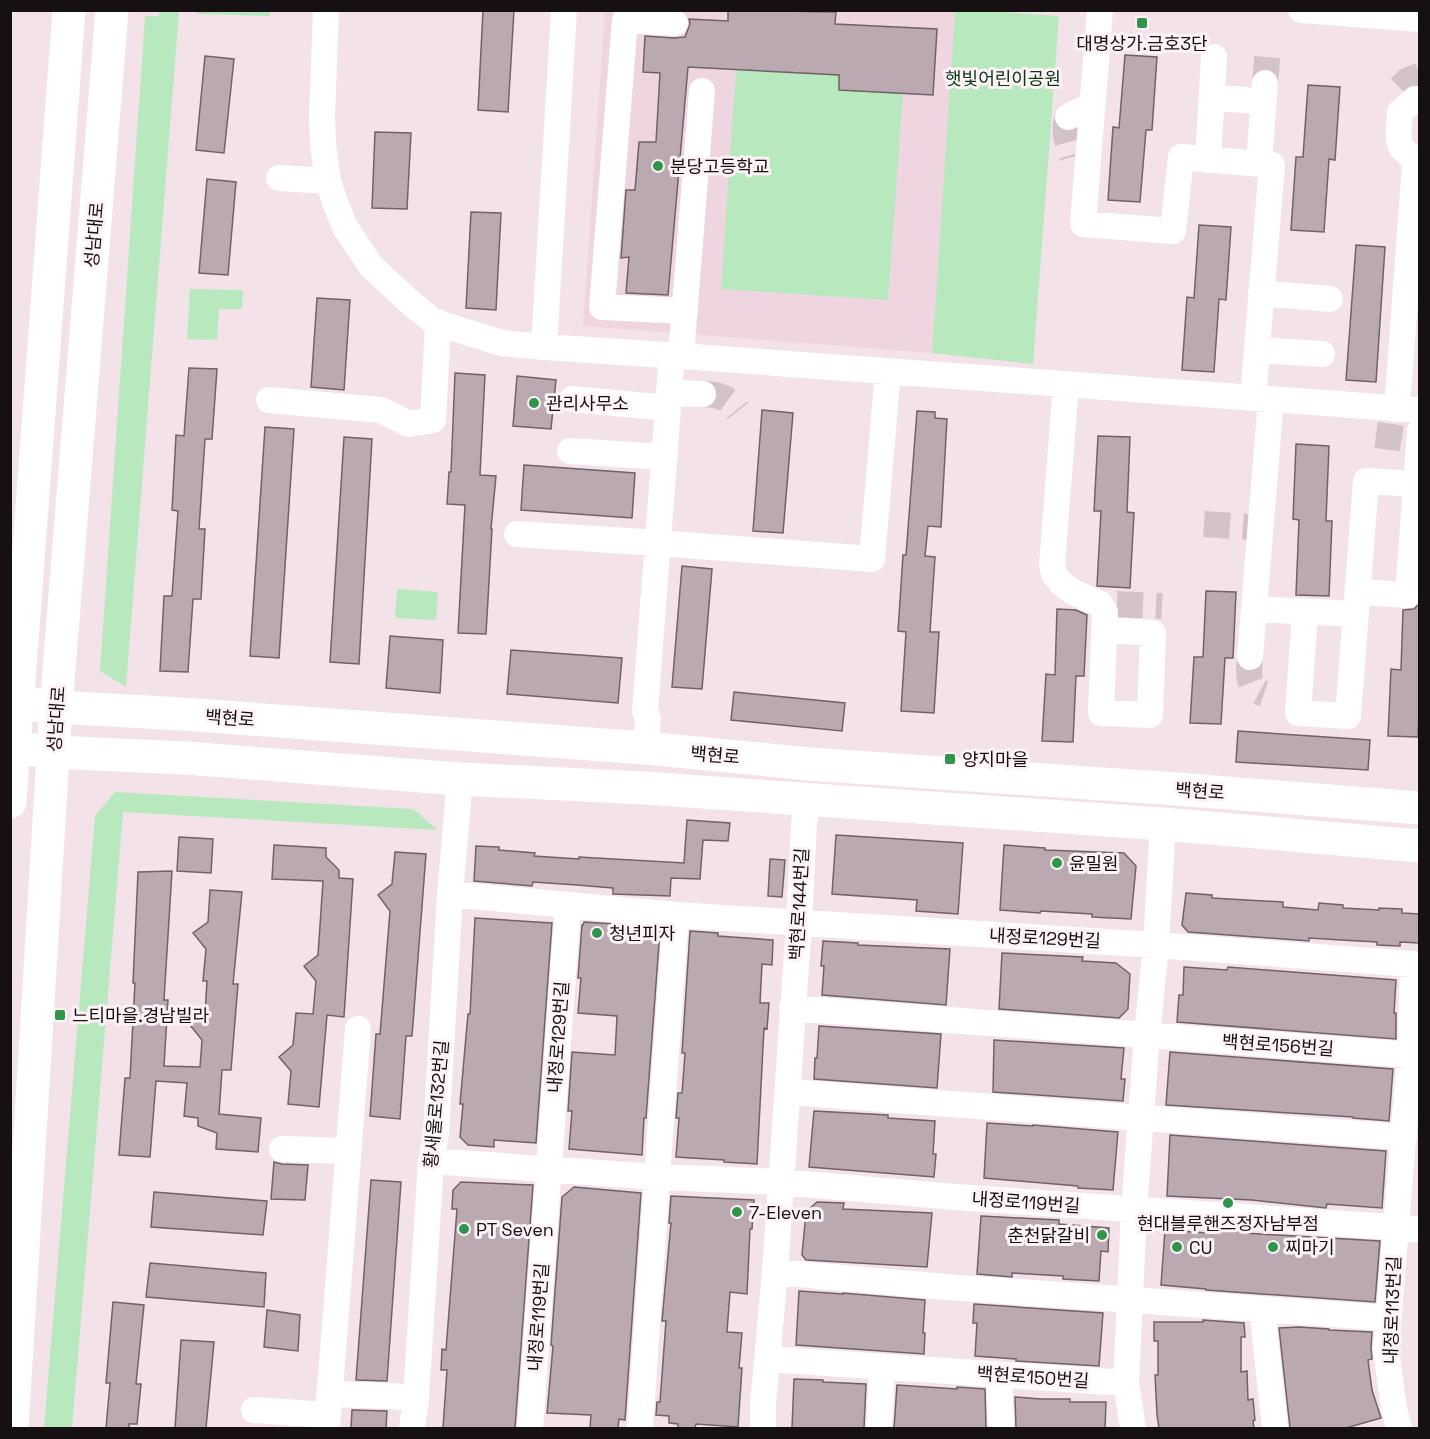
<svg xmlns="http://www.w3.org/2000/svg" width="1430" height="1439" viewBox="0 0 1430 1439" font-family="'Space Grotesk','Noto Sans KR',sans-serif">
<rect width="100%" height="100%" fill="#f4e2e9"/>
<path fill="#efd5df" d="M605,11H955L932,353L583,326Z"/>
<path fill="#b8e8be" d="M198,10L270,11V16L197,14Z
M159,11H179L126,687L100,671L145,16H159Z
M955,11H990L1059,16L1033,364L932,353Z
M736,68L904,79L888,300L721,289Z
M190,289L243,290L242,309H219L217,340L187,339Z
M397,589L438,592L436,620L395,618Z
M115,792L413,809L438,830L123,812L72,1428H44L95,816Z"/>
<path fill="#baa9b0" stroke="#716268" stroke-width="1.5" d="M483,10H514L508,112L478,110Z
M728,10L836,12L835,24L937,29L933,95L839,90V75L688,67L668,295L626,293L629,257L621,258L626,190H635L639,142H656L660,73L643,72L645,36L674,38L685,37L690,24L689,19L728,21Z
M1125,55L1157,57L1152,130H1146L1140,202L1108,200L1113,127L1119,128Z
M205,56L234,59L224,153L196,150Z
M1308,85L1340,87L1335,160L1329,159L1324,232L1291,230L1296,157H1303Z
M375,132L411,133L407,209L372,208Z
M207,179L236,182L228,275L199,273Z
M471,212L501,213L496,310L466,308Z
M1199,225L1231,227L1226,300L1219,299L1214,372L1182,370L1187,297L1194,298Z
M1356,245L1385,247L1376,382L1346,380Z
M317,298L350,300L344,390L311,387Z
M189,368L217,369L212,439H205L199,529H205L201,599H193L188,672L160,671L164,596H172L178,511L172,510L176,435L184,436Z
M455,373L485,375L480,475L496,476L491,529H492L486,634L458,633L465,505L447,504L449,472H451Z
M517,376L556,380L551,429L513,426Z
M762,410L793,413L783,533L753,531Z
M917,411L935,412V418L947,419L941,527L928,526L925,556L935,557L930,632H939L934,713L901,711L906,632L898,631L903,555H906Z
M265,427L294,429L279,658L250,656Z
M1098,436L1130,437L1127,512L1134,513L1130,588L1097,586L1101,511H1094Z
M344,437L372,439L359,664L330,662Z
M1296,444L1329,446L1326,521H1332L1329,596L1296,595L1299,520L1293,519Z
M524,465L635,473L632,518L521,510Z
M682,566L712,569L702,689L672,687Z
M1206,591L1236,592L1233,658H1225L1221,724L1190,723L1194,657H1203Z
M1419,604V710L1418,737L1388,736L1391,669L1401,670L1403,610L1414,609Z
M1057,609L1076,610L1087,615L1084,676H1076L1073,742L1042,741L1046,674L1055,675Z
M390,636L443,640L440,693L386,688Z
M511,650L622,658L618,703L507,694Z
M734,692L845,703L842,731L731,720Z
M1238,731L1370,740L1368,770L1236,762Z
M687,820L730,823L728,841L703,840L700,879L671,878L670,896L613,894V888L577,885L533,882L532,886L474,881L476,846L499,847V850L535,853L534,856L579,859V857L684,863Z
M836,835L963,843L958,914L916,911L917,900L832,894Z
M179,837L213,839L211,873L177,871Z
M274,845L326,848V857L339,870V878L353,879L344,1017L327,1015L319,1107L288,1104L291,1071L279,1057L293,1045L296,1013L313,1014L316,981L304,966L318,955L323,881L272,879Z
M1004,845L1045,848V850L1124,853L1136,866L1131,919L1092,917V914L1041,911L1040,913L1000,910Z
M395,852L426,854L412,1036H406L400,1119L370,1116L376,1034H380L390,911L378,895L392,884Z
M770,859L785,860L782,897L768,896Z
M172,871L164,1000H168L164,1066L200,1067L202,1040L190,1025L205,1013L207,981H203L206,949L193,933L208,922L210,890L242,892L233,984H238L231,1070H222L219,1114L261,1118L258,1152L216,1149L217,1133L198,1126V1118L184,1116L187,1083L156,1081L150,1157L119,1155L125,1078H130L135,983H133L138,872Z
M1186,893L1212,895V898L1283,902V907L1318,910L1319,903L1343,905V908L1379,910V908L1402,909V913L1419,914V943L1400,942V946L1377,945V942L1341,940L1309,938V941L1188,932L1182,925Z
M475,918L552,923L536,1143L494,1140V1147L468,1145L460,1137L463,1104H460L468,1014H470Z
M584,922L615,924V927L660,930L646,1118H644L642,1155L569,1149L572,1111H568L572,1052L615,1055L617,1016L578,1013L581,978H578L582,925H583Z
M690,931L718,933V936L773,940L772,965L762,964L760,1003H769L767,1029L764,1028L757,1164L724,1162V1160L676,1157L679,1118H676L678,1093H682L685,1053H682Z
M823,941L858,943V945L950,949L946,1005L822,995L824,966H821Z
M1002,953L1083,957L1082,961L1116,963L1130,974L1128,1009L1119,1018L999,1009Z
M1184,967L1227,970L1228,967L1396,980L1394,1013H1396V1039L1177,1022L1179,995H1183Z
M819,1026L941,1034L937,1088L814,1079L815,1058H817Z
M994,1040L1124,1048L1121,1079H1125L1123,1101L993,1092Z
M1170,1052L1393,1069L1389,1121L1353,1118V1117L1166,1105Z
M814,1111L888,1115V1118L935,1121L933,1154H936L934,1177L809,1167Z
M987,1123L1033,1126V1125L1118,1132L1113,1190L1078,1188V1186L984,1178Z
M1170,1135L1386,1151L1382,1208L1327,1204L1326,1208L1252,1200L1167,1196Z
M274,1162L282,1164L308,1165L305,1200L271,1199Z
M371,1180L401,1182L387,1381L356,1380Z
M461,1182L533,1185L515,1428H443L447,1370H441L442,1349L446,1350L454,1247L457,1209H452L453,1190Z
M574,1187L641,1193L625,1420L619,1419L618,1428H590L591,1415L547,1413L553,1346L551,1345L562,1197Z
M154,1192L267,1201L263,1235L151,1227Z
M671,1196L754,1200L752,1229H750L747,1294L730,1292L727,1332L742,1333L739,1368H742L738,1427L696,1424L695,1428H678V1424L669,1423V1416L656,1415L657,1402H660L666,1321H662L671,1223H669Z
M817,1202L844,1203L843,1209L932,1213L927,1267L806,1260L802,1255L806,1212Z
M981,1216L1059,1220V1224L1109,1228L1108,1252L1101,1251L1099,1281L1063,1279V1276L1012,1273V1277L977,1274Z
M1208,1229L1244,1232V1233L1380,1241L1375,1302L1206,1290V1289L1161,1285L1165,1230L1208,1233Z
M150,1263L266,1273L264,1307L146,1297Z
M799,1291L843,1294V1293L925,1300L923,1333H925L924,1354L796,1345Z
M113,1302L144,1305L136,1384H141L137,1424H129V1428H106L110,1383H106Z
M974,1304L1103,1313L1099,1366L1016,1361V1359L975,1356L977,1323H973Z
M267,1310L300,1315L298,1351L264,1347Z
M1203,1320L1244,1323L1245,1337H1241V1372L1247,1371L1248,1400L1253,1399L1255,1420L1253,1421L1254,1428H1159L1157,1415L1155,1375H1158V1341H1154V1322H1203Z
M1299,1327L1329,1329V1330L1372,1332L1371,1348L1372,1359L1368,1360L1372,1390L1381,1418L1346,1428H1290L1279,1328Z
M181,1340L214,1342L206,1428H175Z
M794,1379L823,1380V1382L866,1384L864,1428H792Z
M897,1385L957,1389V1387L985,1389L986,1428H894Z
M1015,1397L1041,1399H1070V1402H1106L1105,1428H1016Z
M352,1410L387,1411L386,1428H351Z"/>
<g fill="none" stroke-linecap="round" stroke-linejoin="round">
<path stroke="#d3c2c9" stroke-width="26" stroke-dasharray="26 13" stroke-linecap="butt" d="M1265,83L1268,49
M1400,88L1408,80L1420,76
M1068,117C1062,130 1068,143 1072,157
M703,394C721,395 727,397 738,411
M1376,435L1392,437L1404,439
M1204,524L1248,527
M1117,604L1162,606
M1250,657C1249,673 1246,688 1264,694"/>
<path stroke="#fff" stroke-width="26" d="M326,10L322,117L323,145L328,181L336,205L345,227L371,266L413,305L432,320L450,327L502,343L544,347L681,356L1420,410
M1100,10L1083,224L1173,231L1181,157L1272,165L1253,398
M1301,10L1420,19
M675,23L625,20L602,307L685,311
M1212,97L1264,102
M1068,117L1092,105
M1208,160L1214,57
M1259,164L1265,83
M279,178L328,181
M1261,293L1330,299
M544,347L564,10
M1257,350L1322,354
M681,356L702,91
M1066,384L1052,565L1054,574L1061,583L1073,592L1100,604L1105,612L1101,713L1150,715L1153,633L1104,630
M669,393L703,394
M572,399L668,408
M269,400L381,410L409,424L433,420L438,322
M1397,409L1415,164C1412,156 1407,154 1402,148C1396,139 1400,122 1400,112L1415,99H1420
M570,451L665,457
M517,534L658,543L872,559L888,371
M1358,592L1408,595L1420,431
M1254,609L1356,614
M1305,612L1298,713L1348,716L1366,481L1416,484
M1250,657L1271,399
M645,748L648,718L645,711L672,355
M450,894L676,915L1156,945L1413,964L1410,1055L1386,1349L1394,1409L1399,1428
M792,1008L1410,1055
M787,1092L1404,1137
M282,1149L348,1151
M431,1161L657,1177L781,1182L955,1197L1420,1229
M775,1272L946,1287L1389,1318
M1262,1309L1275,1428
M767,1359L1126,1383
M999,1375L1001,1428
M329,1394L393,1396L416,1399
M254,1410L328,1415
M327,1428L358,1029
M412,1428L416,1399L431,1161L436,1134L450,894L460,779
M530,1428L568,905
M640,1428L657,1177L676,915
M763,1428V1404L775,1272L799,923L804,824L807,800
M879,1428L882,1367
M1133,1428L1126,1383L1130,1299L1134,1209L1147,1035L1156,945L1163,824"/>
<path stroke="#fff" stroke-width="33" d="M10,702L56,707L183,714L645,748L810,764L1177,789L1420,808
M10,748L54,752L185,758L460,779L644,788L1163,824L1420,846
M10,802L69,10
M12,1428L56,707L112,10"/>
</g>
<g fill="#309449" stroke="#fdf2f6" stroke-width="2">
<rect x="1136" y="17" width="12" height="12" rx="3"/>
<circle cx="658" cy="166" r="6"/>
<circle cx="534" cy="403" r="6"/>
<rect x="944" y="753" width="12" height="12" rx="3"/>
<circle cx="1057" cy="863" r="6"/>
<circle cx="597" cy="933" r="6"/>
<rect x="54" y="1009" width="12" height="12" rx="3"/>
<circle cx="1228" cy="1203" r="6"/>
<circle cx="737" cy="1212" r="6"/>
<circle cx="464" cy="1229" r="6"/>
<circle cx="1102" cy="1235" r="6"/>
<circle cx="1177" cy="1247" r="6"/>
<circle cx="1273" cy="1247" r="6"/>
</g>
<g text-anchor="middle" dominant-baseline="central" stroke-width="6" stroke-linejoin="round" paint-order="stroke">
<g font-size="18" fill="#161012" stroke="#fdf2f6" text-anchor="start">
<text x="1142" y="43" text-anchor="middle">대명상가.금호3단</text>
<text x="670" y="166">분당고등학교</text>
<text x="546" y="403">관리사무소</text>
<text x="962" y="759">양지마을</text>
<text x="1069" y="863">윤밀원</text>
<text x="609" y="933">청년피자</text>
<text x="72" y="1015">느티마을.경남빌라</text>
<text x="749" y="1212">7-Eleven</text>
<text x="1228" y="1223" text-anchor="middle">현대블루핸즈정자남부점</text>
<text x="476" y="1229">PT Seven</text>
<text x="1090" y="1235" text-anchor="end">춘천닭갈비</text>
<text x="1189" y="1247">CU</text>
<text x="1285" y="1247">찌마기</text>
</g>
<g font-size="18" fill="#053a15" stroke="#fdf2f6">
<text x="1003" y="78">햇빛어린이공원</text>
</g>
<g font-size="18" fill="#161012" stroke="#fdf2f6">
<text transform="translate(94 235) rotate(-85)">성남대로</text>
<text transform="translate(230 718) rotate(4)">백현로</text>
<text transform="translate(56 719) rotate(-86)">성남대로</text>
<text transform="translate(715 755) rotate(5)">백현로</text>
<text transform="translate(1200 791) rotate(4)">백현로</text>
<text transform="translate(799 904) rotate(-87)">백현로144번길</text>
<text transform="translate(1045 938) rotate(3)">내정로129번길</text>
<text transform="translate(558 1037) rotate(-86)">내정로129번길</text>
<text transform="translate(1278 1045) rotate(4)">백현로156번길</text>
<text transform="translate(436 1104) rotate(-85)">황새울로132번길</text>
<text transform="translate(1026 1202) rotate(4)">내정로119번길</text>
<text transform="translate(1392 1310) rotate(-88)">내정로113번길</text>
<text transform="translate(538 1317) rotate(-86)">내정로119번길</text>
<text transform="translate(1033 1377) rotate(4)">백현로150번길</text>
</g>
</g>
<rect width="1430" height="1439" fill="none" stroke="#161012" stroke-width="24"/>
</svg>
